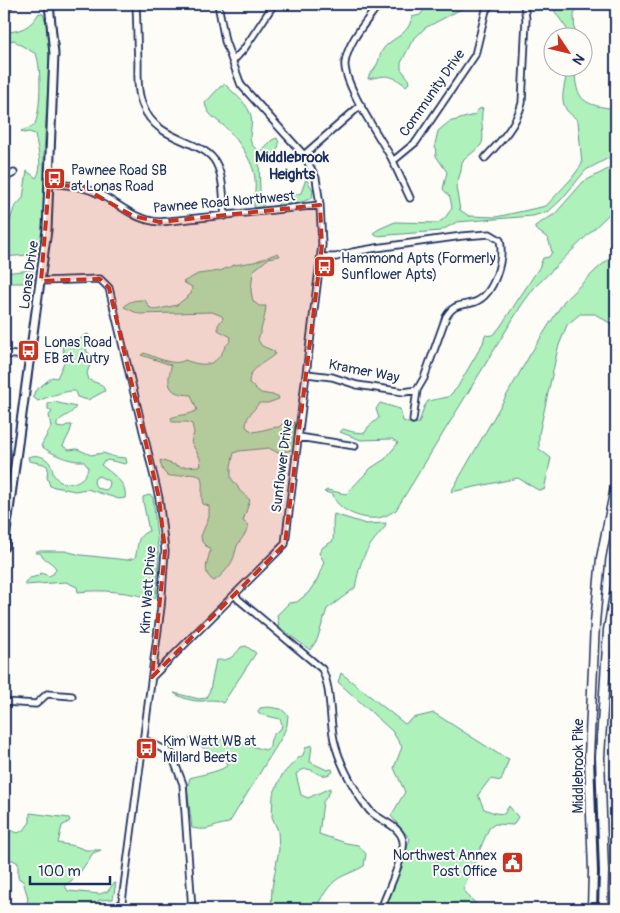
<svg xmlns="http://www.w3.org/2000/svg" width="620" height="913" viewBox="0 0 620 913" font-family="Pangolin,sans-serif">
<rect width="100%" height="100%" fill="#fdfcf7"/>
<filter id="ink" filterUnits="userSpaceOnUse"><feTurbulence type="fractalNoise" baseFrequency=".02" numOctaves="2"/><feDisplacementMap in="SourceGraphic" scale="10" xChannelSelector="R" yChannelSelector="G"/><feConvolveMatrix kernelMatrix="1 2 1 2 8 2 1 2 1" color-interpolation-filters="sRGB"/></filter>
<g filter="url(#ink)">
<path fill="#aef1bb" stroke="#64908c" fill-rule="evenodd" d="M429,4H471L425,28L412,41L401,63V69L408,78L409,83L406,86C391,74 387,75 368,79C369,72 374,72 376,66C380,60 379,54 384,48C394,36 408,36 412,17L420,15Z
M548,4H578L574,15L575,37H569V32L551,6Z
M39,13L43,14L46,22L49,47V67L44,153L43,220L39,254L4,257V227L9,224L14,208L23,198L27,171L36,178C44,167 37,147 35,134L29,132L23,133L21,131L34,126C41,113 42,68 36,54L19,44L14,40L9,41L4,39V32C20,32 31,27 39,13Z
M566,68H575C575,102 585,105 616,109V154L586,170L561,200L549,211L533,216L457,222L440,231L376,236L373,233L379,229L395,222L438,223L445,218L452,208L450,197L443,189L447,172L436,156L435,144L438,131L449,122L474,115L479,109L483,108C479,120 486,138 481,145C476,151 467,156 462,162L461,171L456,187L460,210L469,216L496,217L546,206L572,178L582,164L578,121C575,117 568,113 566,109C558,96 568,81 566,68Z
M225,84C234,94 245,101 250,113C256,127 241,144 261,151L272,140L277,138C280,144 279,147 275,153L266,154L259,158L260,191L264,204L260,209H255L254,207C254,198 256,188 255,179C254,162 237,138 224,126C216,119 207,115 205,103L220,87Z
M616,165V207L534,288L521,306L396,510C392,512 387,516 382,517C366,522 336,511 333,494L324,492L327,490L346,494L371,468L385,459L398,443L392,439L361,440L340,432L343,429L353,432L365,433L368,427L379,418L376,409L380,403L400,409L403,421L412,424L419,423L424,407L428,401L448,397L457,388L483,343L485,335C493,337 495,333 500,327L539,268L543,258L549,257L552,252L548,238L535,229V226L555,214L583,182Z
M306,179L313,190L312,198L299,203L279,207L277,201L281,195C288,193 295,196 301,193Z
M278,253L280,256L269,258L253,271L251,291L253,301L259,306H266C265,319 261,328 258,340L262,346L274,351L275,354C265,363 249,368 249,383L261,393L278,396L279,399L268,403H259C253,412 246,415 246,427L253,432C263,431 270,427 279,427L282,424L295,422L293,450L278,453L269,448L239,451L234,453L231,466V478L238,487L239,490L250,500L243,521L248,525C247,535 241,538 237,546C236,548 236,551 235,553C233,564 222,576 214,581C201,573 208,562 210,550L202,542L201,536L209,517V506L203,504C200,496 204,488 201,477C184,467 164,490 160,460L181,467L201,466L200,458L191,442L194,433L192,424L187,422H172L171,418C180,414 189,416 197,410L191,395C182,394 170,394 169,382C168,376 171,371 171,365L141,355L144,353C156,357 174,367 185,360C204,367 216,367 225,347C228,343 230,343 231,337L218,330V325L223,318L222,316L212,312L139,314L124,307C129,300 137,300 145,300L149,307L155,310L177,305L191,294L192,287L183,282L198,274L220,271L234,265L254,262Z
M616,253V327L595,314H580L567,325L558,348L539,434V449L551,458L544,490H538L518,478L451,492L531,353L564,301L596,270Z
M32,270L34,279V283H10L4,286V273Z
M88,334L91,339L86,347L87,352L93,356L87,373L89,380L102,385L105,391L88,400L77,397L75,391C67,390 47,397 38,401L33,397L35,391L52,377L57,378L65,360L62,346L52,343L54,339L61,338L69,345H75L83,336Z
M54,402L76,407C69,417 63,415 57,423V427L62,428L67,425H72L70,432L63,446L69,450L77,449L91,455L103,453L115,457L126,458L127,463L125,464L108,460L103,462L101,465C111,473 128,483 125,498L119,499L87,489L75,491L50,486L47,477L48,467L44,464L29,461L28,457C41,452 53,461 53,474C53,474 58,480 59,481C70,488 87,480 88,467L83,461C69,462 52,454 41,446L51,427L49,415L52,412L48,409V404ZM99,476L110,482L109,487L106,490L97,488L94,483L95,478Z
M149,495L153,497L159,558L156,597L152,599C131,592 100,589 78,592L77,587L66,582L25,585L26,581L30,578L38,576L41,573L49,576L53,574L56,569C54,563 45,561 40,553H35L36,551H65L81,555L127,560L135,558C139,546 135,536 149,531L143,501V497Z
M334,514L366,524L386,523L385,527C365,550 361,557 355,588L327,609L317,640L310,650L279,627L277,615L289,603L297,602L308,593L317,580L324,562L319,553L323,547L333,541C334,532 332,523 334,514Z
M246,646L256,653L223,703C215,699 211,700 203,701C194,702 181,698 174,693L199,699L206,698L210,690L216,660C229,661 234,657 241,647Z
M341,673L405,724L413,718L434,713L500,755L509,759L501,781L490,779L478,795L484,809L495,813L504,814L509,806L518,817L513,825L495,824L489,828L463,889L471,899L480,907L479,909H386L410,839L391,816L405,792L394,768L402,747L392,731L338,682Z
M268,707L281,709L288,715L287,725L282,737L229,823C212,825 211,832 192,828L187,788L190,778C202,774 216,773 227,766L228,763L221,758L211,760C208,754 205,749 200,745C196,742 192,742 189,738H209L235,741L265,750L270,747C270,738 273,733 281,729L282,724L280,719L259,714L258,711L260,708Z
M312,745L310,762L327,770L332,769L333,772C315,784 314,759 296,774L301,795L308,798L330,788V792L323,802L319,834L346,843L358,845L366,854L364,866C356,871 346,874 339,878C328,885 321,899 315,909H271L272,888L279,849L278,831L272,817L273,795L282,775L297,759L303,755L306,747Z
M30,813L69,818L70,821L62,826L58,843L75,846L86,850H101L93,853L79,874L65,886L68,891L100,894L108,891L113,884L116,883L113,899L99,900L93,909H19L26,907L28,898L23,881L18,878V863L13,860H4V828L18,833L24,830L30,822Z"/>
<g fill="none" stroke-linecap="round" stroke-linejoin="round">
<defs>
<path id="minor" d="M136,4C137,23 137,42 138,61C138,76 137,92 143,106C157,143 204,139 216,163C224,178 223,199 225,216
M379,4C367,21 348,41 345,63C343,84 381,139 392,159C398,172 404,185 410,198
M4,8L11,4
M233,61L244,49L274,4
M4,131L5,130
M304,155L361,105
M485,158C501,141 516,126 522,103L526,19L524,4
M393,161L416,142L475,55L486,10L491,4
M4,178L14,173
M49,183C66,185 84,186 99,194C122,205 133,220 160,222L320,205
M321,257H336L353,252L376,248L462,236L490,234L500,240C504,259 495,294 475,302C461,307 455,302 446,317L424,378L417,390L413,420
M41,281L100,279L109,288L159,498L165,551L161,607L121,909
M4,354L29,356
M307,374L332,377L357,385L404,392L417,390
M299,437L355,446
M235,594L238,599L322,669C332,691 329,717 334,740C338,757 346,774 355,789C359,797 365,805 370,811C380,821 400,825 403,841C406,853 386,895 381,909
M152,677L285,544L322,245L320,205L316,178L304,155L241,85L225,41L218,4
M4,702L36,704L47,694L72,696
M143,739L171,753L183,784L192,909"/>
<path id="tertiary" d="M4,547L47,230L54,54L49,4"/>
<path id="secondary" d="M592,909L593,872L589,757L595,623L601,558L616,483
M603,909L604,872L600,757L608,630L616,583"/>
</defs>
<use href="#minor" stroke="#1b2f5e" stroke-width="9"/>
<use href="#tertiary" stroke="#1b2f5e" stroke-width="11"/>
<use href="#secondary" stroke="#1b2f5e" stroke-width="11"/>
<use href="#minor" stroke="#fdfcf7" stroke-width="5.5"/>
<use href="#tertiary" stroke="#fdfcf7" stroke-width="7"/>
<use href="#secondary" stroke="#fdfcf7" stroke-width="8"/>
</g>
</g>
<path fill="#c8321e" fill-opacity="0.2" stroke="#c8321e" stroke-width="4" stroke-dasharray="10 6" stroke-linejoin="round" d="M49,183L84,188L133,216L160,222L320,205L322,245L285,544L152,677L165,551L159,498L109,288L100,279L41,281Z"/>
<defs>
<symbol id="bus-square" viewBox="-11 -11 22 22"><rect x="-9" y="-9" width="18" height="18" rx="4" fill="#c8321e" stroke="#fdfcf7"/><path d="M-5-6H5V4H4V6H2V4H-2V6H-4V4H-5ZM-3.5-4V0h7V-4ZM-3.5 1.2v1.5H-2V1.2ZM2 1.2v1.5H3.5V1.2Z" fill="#fff"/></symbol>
<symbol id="civic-square" viewBox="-11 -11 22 22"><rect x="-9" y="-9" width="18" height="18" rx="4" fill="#c8321e" stroke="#fdfcf7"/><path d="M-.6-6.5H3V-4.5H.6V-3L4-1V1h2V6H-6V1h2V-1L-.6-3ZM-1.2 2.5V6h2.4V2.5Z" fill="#fff"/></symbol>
</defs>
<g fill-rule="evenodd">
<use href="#bus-square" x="42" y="166" width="25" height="25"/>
<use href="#bus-square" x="312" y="254" width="25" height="25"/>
<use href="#bus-square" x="16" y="338" width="25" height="25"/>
<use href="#bus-square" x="134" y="736" width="25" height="25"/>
<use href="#civic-square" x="500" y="850" width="25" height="25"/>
</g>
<g text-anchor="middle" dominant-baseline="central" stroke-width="4" stroke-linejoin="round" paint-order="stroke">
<g font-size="14" fill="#1b2f5e" stroke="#fdfcf7">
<text transform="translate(432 93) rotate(-55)">Community Drive</text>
<text transform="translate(224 202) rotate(-5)">Pawnee Road Northwest</text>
<text transform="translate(29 275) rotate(-82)">Lonas Drive</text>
<text transform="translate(364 371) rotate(11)">Kramer Way</text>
<text transform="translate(282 466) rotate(-83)">Sunflower Drive</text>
<text transform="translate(148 590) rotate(-86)">Kim Watt Drive</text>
<text transform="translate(578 766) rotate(-90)">Middlebrook Pike</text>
</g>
<g font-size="14" fill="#1b2f5e" stroke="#fdfcf7" text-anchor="start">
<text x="71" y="170">Pawnee Road SB<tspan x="71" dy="16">at Lonas Road</tspan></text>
<text x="341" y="258">Hammond Apts (Formerly<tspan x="341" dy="16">Sunflower Apts)</tspan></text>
<text x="44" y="342">Lonas Road<tspan x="44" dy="16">EB at Autry</tspan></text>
<text x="163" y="741">Kim Watt WB at<tspan x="163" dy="16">Millard Beets</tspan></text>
<text x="497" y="855" text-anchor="end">Northwest Annex<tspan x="497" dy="16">Post Office</tspan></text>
</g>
<g font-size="15" font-weight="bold" fill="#1b2f5e" stroke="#fdfcf7">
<text x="292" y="157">Middlebrook<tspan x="292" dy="17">Heights</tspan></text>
</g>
</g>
<rect width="620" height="913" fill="none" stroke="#fdfcf7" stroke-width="20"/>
<rect x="10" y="10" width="600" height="893" fill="none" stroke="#1b2f5e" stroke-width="2" filter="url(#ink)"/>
<g transform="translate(568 52) rotate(125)"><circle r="24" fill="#fdfcf7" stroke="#a3aaba"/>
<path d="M0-4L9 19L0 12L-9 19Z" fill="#c8321e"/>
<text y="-8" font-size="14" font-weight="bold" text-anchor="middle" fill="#1b2f5e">N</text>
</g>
<path d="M30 876v8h80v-8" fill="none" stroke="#1b2f5e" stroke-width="2.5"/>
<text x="38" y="876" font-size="15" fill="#1b2f5e" stroke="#fdfcf7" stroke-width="4" paint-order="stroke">100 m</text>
</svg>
